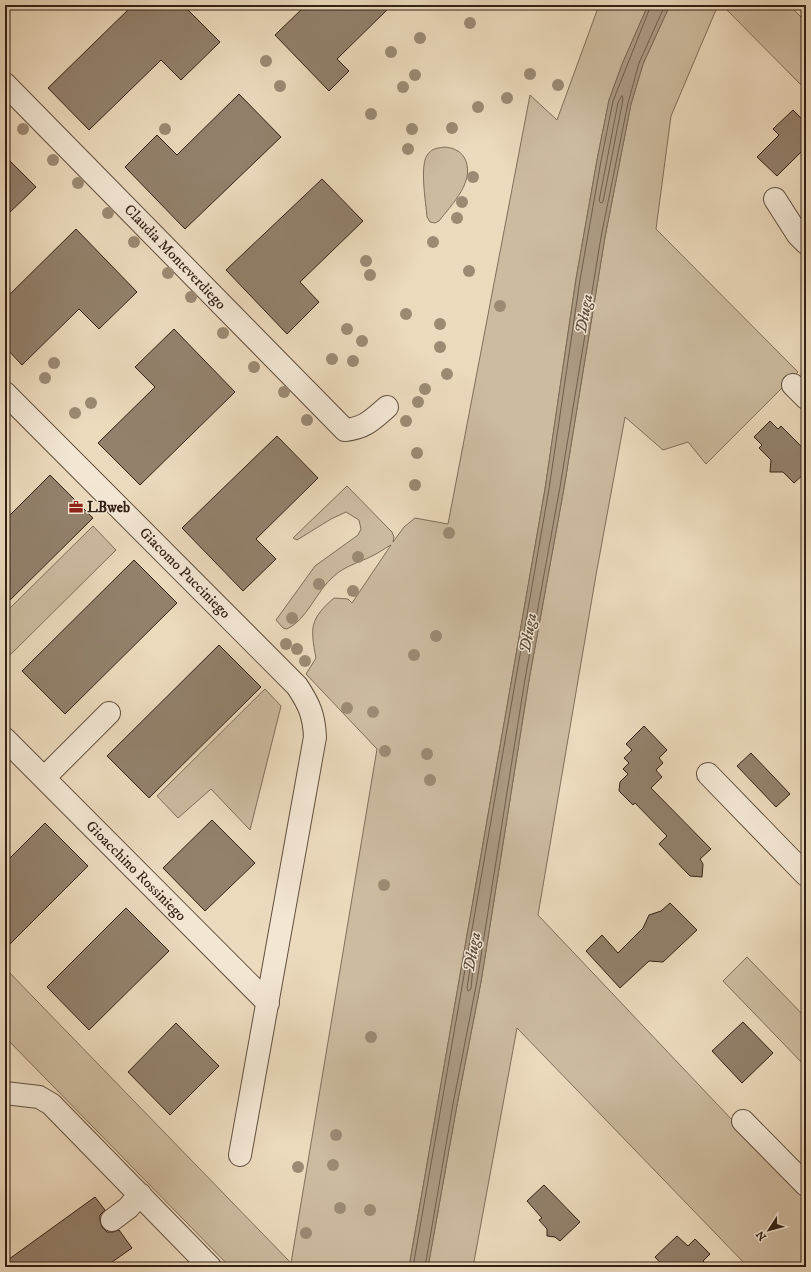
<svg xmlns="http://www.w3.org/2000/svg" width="811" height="1272" viewBox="0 0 811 1272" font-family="'IM FELL DW Pica',serif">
<rect width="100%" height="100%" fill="#ecdabd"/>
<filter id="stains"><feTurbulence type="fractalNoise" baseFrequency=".005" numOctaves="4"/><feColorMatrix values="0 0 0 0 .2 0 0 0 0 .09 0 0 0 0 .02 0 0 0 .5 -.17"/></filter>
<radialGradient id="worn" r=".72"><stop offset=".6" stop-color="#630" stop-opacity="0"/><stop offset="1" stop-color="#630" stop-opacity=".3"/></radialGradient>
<path fill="#cdbba0" stroke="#806e5a" d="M599,5H648L623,62L609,100L597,160L576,279L545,489L409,1267H230L5,1037V968L291,1263L377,749L306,674L316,658C310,627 310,619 334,598L348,599L352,603L391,545C385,548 379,553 372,556C358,563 345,566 334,576C316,591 308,619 287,629L283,628L276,620L315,566L358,535L361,529L359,520L346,512L331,519L297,540L293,538L347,486L392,532L394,537L393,542L404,527L415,518L448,524L530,95L557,120Z
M670,5H718L671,116L656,229L798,372L706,464L688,442L663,450L625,417L596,575L538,915L806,1198V1258L799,1267H748L517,1028L473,1267H428L457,1105L481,982L529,680L564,488L605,237L631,104L643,64Z
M722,5H789L806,22V90Z
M445,147C453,148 459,150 464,157C477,180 452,204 439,221L435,223L430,222L427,217C426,203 419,164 428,154C432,148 439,148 445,147Z
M93,526L116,550L5,660V613Z
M265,689L281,706L250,830L211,789L178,818L157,796Z
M747,957L806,1018V1067L723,981Z"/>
<path fill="#ad9b84" stroke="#7c6a57" d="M648,5H670L643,64L631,104L605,237L564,488L529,680L481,982L457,1105L428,1267H409L545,489L576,279L597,160L609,100L623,62Z"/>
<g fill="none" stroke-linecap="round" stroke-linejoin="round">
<path stroke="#705e4c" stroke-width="1" d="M622,96L623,99L603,202L601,203L599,201L618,103Z
M473,967L471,989L468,991L467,988L470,969Z
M413,1267L549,489L580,280L601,161L613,101L651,5
M425,1267L453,1104L477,981L525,679L560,487L601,237L628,103L639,63L665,5"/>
</g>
<path fill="#93816c" stroke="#332114" d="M133,5H183L220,42L181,80L161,60L89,130L48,88Z
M306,5H392L337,59L349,71L329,91L275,35Z
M239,94L281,137L185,229L125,167L157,135L177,155Z
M793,110L806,123V147L777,176L757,157L779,135L773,129Z
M5,156L36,187L5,217Z
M322,179L363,221L300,282L319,302L287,334L226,270Z
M76,229L137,292L99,329L79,309L22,365L5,347V299Z
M174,329L235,392L140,485L98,443L155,387L135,367Z
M770,421L778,429L781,426L806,451V472L794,483L783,472H770L771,460L759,448L762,445L754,437Z
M277,436L318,478L256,539L276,559L243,591L182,528Z
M50,475L93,518L5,605V520Z
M134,560L177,603L65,714L22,671Z
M219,645L261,687L149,798L107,756Z
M644,726L667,750L659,758L663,763L656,770L662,777L651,788L711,849L700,859L703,864L702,877L690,876L659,844L667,836L635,803L633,805L619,791L620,782L628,774L623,769L629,763L624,758L632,750L626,744Z
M751,753L790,794L776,807L737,766Z
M212,820L255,863L205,911L163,868Z
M45,823L88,866L5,949V863Z
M670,903L697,930L663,962L649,961L620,988L586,951L602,935L618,953L643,928L649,915L661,911Z
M126,908L169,951L89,1030L47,987Z
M743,1022L773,1053L742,1083L712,1051Z
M176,1023L219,1066L170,1115L128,1072Z
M544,1185L580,1222L560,1241L555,1237L547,1236V1229L539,1220L542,1218L527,1201Z
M95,1197L105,1210L100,1215V1221L102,1227L107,1232H113L119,1230L132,1248L105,1267H5V1262Z
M677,1236L688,1246L695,1239L710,1254L703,1261L709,1267H664L655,1257Z"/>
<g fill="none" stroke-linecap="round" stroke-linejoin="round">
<defs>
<path id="minor" d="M5,84L345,430C365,428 372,420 387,407
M775,199L798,235L806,243
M793,385L806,398
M5,393L297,686C309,704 314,715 315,737L240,1155
M5,739L268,1003
M708,774L806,875
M44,778L109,713
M5,1093L39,1097L51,1104L210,1267
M743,1121L806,1185
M112,1220L128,1208L140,1194"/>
</defs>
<use href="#minor" stroke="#614f3e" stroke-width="24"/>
<use href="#minor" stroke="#f3e7d4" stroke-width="22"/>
</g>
<g fill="#9c8a73">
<circle cx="470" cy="23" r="6"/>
<circle cx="420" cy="38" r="6"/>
<circle cx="391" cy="52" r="6"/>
<circle cx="266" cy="61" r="6"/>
<circle cx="530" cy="74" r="6"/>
<circle cx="415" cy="75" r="6"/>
<circle cx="558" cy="85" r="6"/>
<circle cx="280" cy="86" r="6"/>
<circle cx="403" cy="87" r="6"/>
<circle cx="507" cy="98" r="6"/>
<circle cx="478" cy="107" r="6"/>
<circle cx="371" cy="114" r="6"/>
<circle cx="452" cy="128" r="6"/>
<circle cx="23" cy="129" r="6"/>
<circle cx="165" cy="129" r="6"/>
<circle cx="412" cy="129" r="6"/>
<circle cx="408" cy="149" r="6"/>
<circle cx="53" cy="160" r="6"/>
<circle cx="473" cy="177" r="6"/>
<circle cx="78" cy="183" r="6"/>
<circle cx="462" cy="202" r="6"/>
<circle cx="108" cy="213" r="6"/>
<circle cx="457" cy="218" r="6"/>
<circle cx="134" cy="242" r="6"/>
<circle cx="433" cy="242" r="6"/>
<circle cx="366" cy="261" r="6"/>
<circle cx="469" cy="271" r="6"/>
<circle cx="168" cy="273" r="6"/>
<circle cx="370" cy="275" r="6"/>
<circle cx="191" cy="297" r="6"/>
<circle cx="500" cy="306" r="6"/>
<circle cx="406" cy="314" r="6"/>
<circle cx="440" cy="324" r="6"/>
<circle cx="347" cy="329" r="6"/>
<circle cx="223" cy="333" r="6"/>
<circle cx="362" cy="341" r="6"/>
<circle cx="440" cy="347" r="6"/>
<circle cx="332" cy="359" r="6"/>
<circle cx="353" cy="361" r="6"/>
<circle cx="54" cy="363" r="6"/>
<circle cx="254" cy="367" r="6"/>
<circle cx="447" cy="374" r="6"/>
<circle cx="45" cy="378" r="6"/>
<circle cx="425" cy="389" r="6"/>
<circle cx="284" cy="392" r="6"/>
<circle cx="418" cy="402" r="6"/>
<circle cx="91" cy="403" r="6"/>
<circle cx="75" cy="413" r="6"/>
<circle cx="307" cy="420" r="6"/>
<circle cx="406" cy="421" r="6"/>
<circle cx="417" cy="453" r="6"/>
<circle cx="415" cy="485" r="6"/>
<circle cx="449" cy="533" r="6"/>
<circle cx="358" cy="557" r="6"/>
<circle cx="319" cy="584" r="6"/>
<circle cx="353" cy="591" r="6"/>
<circle cx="292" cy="618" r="6"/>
<circle cx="436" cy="636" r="6"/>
<circle cx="286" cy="644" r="6"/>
<circle cx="297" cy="649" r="6"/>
<circle cx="414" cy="655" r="6"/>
<circle cx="305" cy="661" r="6"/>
<circle cx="347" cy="708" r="6"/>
<circle cx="373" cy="712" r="6"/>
<circle cx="385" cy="751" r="6"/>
<circle cx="427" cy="754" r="6"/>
<circle cx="430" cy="780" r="6"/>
<circle cx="384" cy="885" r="6"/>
<circle cx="371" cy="1037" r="6"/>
<circle cx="336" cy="1135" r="6"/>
<circle cx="333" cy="1165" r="6"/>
<circle cx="298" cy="1167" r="6"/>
<circle cx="340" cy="1208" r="6"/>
<circle cx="370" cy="1210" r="6"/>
<circle cx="306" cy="1233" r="6"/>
</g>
<defs>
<symbol id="office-bare" viewBox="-9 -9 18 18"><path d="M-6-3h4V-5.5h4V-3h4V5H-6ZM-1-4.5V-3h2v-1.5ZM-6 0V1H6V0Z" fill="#8f2418" stroke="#f3e7d4" stroke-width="2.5" paint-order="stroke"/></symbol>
</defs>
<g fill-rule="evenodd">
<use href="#office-bare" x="66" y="497" width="20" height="20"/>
</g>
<g text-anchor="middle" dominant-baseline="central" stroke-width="3" stroke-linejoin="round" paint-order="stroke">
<g font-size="15" fill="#332114" stroke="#f3e7d4">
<text transform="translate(175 257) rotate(46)">Claudia Monteverdiego</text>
<text transform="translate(185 573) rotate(45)">Giacomo Pucciniego</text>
<text transform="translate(136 871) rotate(45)">Gioacchino Rossiniego</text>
</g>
<g font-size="15" font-weight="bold" fill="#332114" stroke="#f3e7d4" text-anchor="start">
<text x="87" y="507">LBweb</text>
</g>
<g font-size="16" font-style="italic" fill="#5e4c3b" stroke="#f3e7d4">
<text transform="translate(584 314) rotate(-80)">Długa</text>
<text transform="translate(528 633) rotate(-80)">Długa</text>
<text transform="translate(472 952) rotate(-80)">Długa</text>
</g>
</g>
<rect width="811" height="1272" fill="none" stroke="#ecdabd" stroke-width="20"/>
<rect x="6" y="6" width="799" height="1260" fill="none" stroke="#332114" stroke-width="2"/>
<rect x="10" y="10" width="791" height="1252" fill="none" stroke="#332114"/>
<g transform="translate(769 1230) rotate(234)" stroke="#f3e7d4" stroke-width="3" paint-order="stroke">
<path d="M0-3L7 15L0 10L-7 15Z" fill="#332114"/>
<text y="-6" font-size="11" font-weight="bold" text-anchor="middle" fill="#332114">N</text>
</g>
<rect width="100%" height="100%" filter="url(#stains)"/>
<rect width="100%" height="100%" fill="url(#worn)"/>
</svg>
